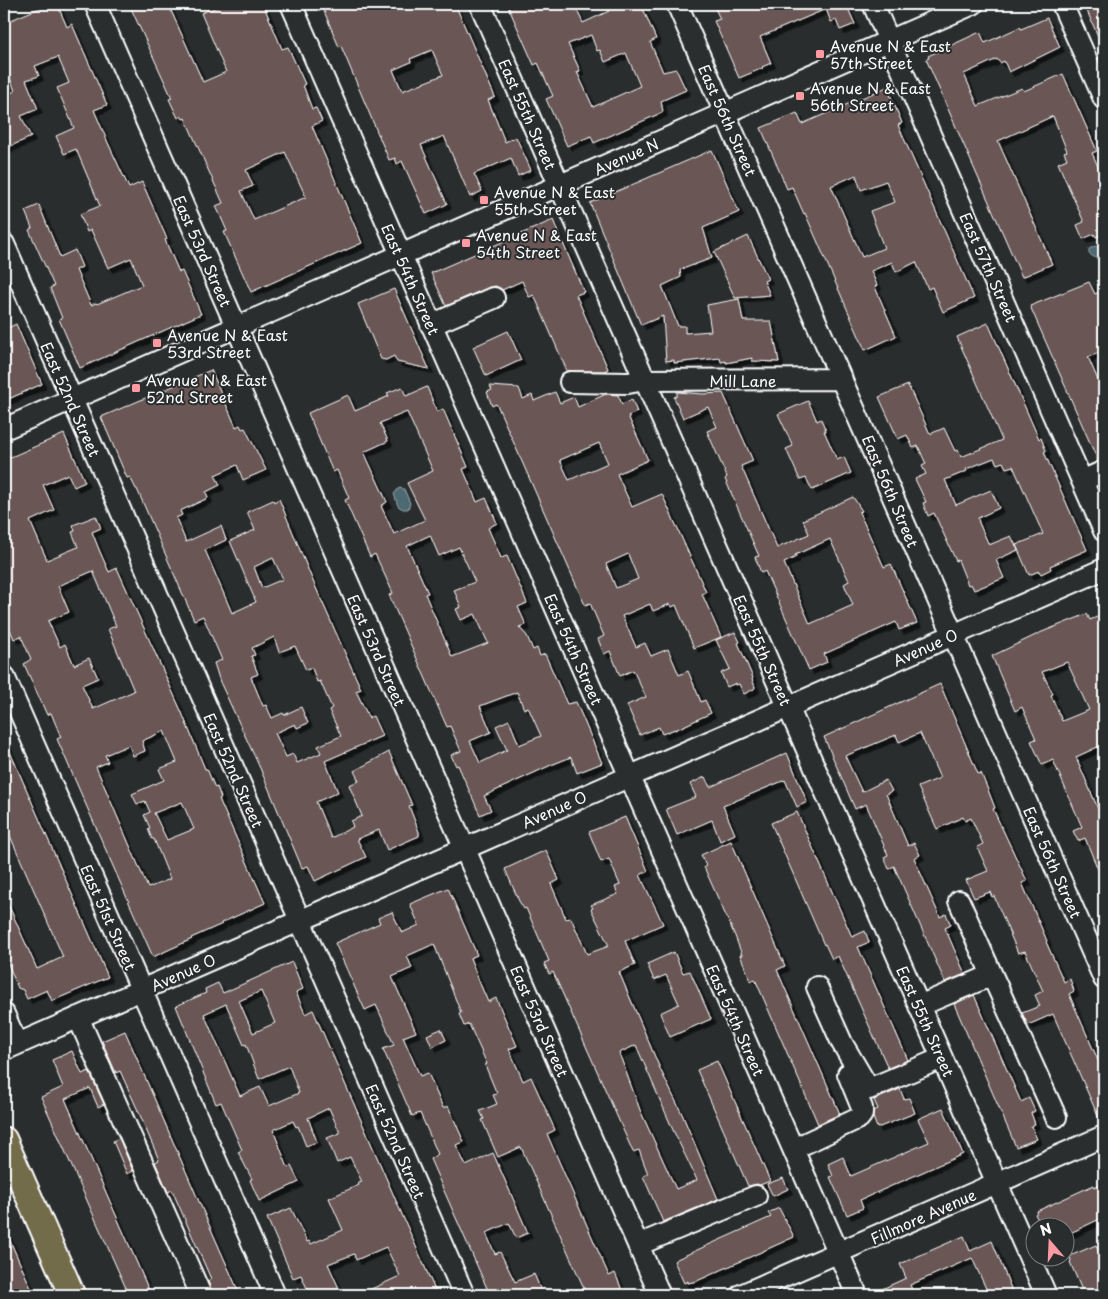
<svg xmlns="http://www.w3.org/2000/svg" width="1108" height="1299" viewBox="0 0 1108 1299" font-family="'Playpen Sans',sans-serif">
<defs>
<filter id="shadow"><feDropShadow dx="4.5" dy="4.5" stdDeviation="0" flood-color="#0009"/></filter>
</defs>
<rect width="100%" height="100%" fill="#2a2d2e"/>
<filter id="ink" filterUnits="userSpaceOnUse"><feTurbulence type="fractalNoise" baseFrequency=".02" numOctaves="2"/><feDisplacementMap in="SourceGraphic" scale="10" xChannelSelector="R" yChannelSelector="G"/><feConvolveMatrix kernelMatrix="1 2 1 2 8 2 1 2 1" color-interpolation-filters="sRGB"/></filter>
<g filter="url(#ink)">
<path fill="#4e6a73" stroke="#95a6ab" d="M1096,246L1104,251L1103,260H1099L1089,254V249Z
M399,488L404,489L410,503L408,509H403L398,506L394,494Z"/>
<path fill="#695755" stroke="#fff" fill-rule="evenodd" filter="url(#shadow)" d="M49,4H57L67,27L72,24L107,105L94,110L108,143L129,188L142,182L167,239L165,240L179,272L182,271L201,314L80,368L59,319L62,318L50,288L54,286L29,230L32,228L25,211L39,205L60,257L75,250L82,267L76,270L91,305L96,303L97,304L142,285L131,258L108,268L91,230L87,232L80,214L100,206L76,149L64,154L56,136L74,128L57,88L69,83L58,57L35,66L39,76L26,80L38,109L21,116L31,137L4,149V96L15,91L4,61V23Z
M129,4H168L203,82L226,72L201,13L225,4H263L282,49L288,47L305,84L303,85L312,109L316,108L322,121L312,126L362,243L251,292L224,232L227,231L216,206L223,203L185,118L183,119L181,116L178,118L169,99L172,98ZM285,152L306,197L254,220L241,191L253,186L246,170Z
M321,4H400L402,9L414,4H455L495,97L488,100L505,142L516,137L531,170L518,176L511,158L474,174L482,191L470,197L444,136L421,145L447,204L426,214L402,161L397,164L395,158L389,160L341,46L339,47ZM432,50L443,75L402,91L393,70L411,62L410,59Z
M507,4H574L583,23L609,11L606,4H641L656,39L650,42L663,72L676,69L686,90L661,101L663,112L594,143L591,136L567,146L546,99L553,96L538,63L534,65ZM591,35L597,51L600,50L605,62L626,53L640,86L593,107L577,72L580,71L568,44Z
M713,4H846L855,24L840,30L836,20L831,22L826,9L760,37L771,63L762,67L763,68L739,78L714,21L720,19Z
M1084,4H1104V50Z
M1047,18L1060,47L1009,72L1004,61L1000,63L997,59L964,74L978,106L1022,88L1024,91L1063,74L1097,151L1092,153L1104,180V234L1096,237L1094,234L1083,239L1077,225L1084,222L1058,163L1067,159L1064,152L1067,151L1053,116L998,141L1052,264L1022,277L926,59L929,58L928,56L980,32L985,43L1020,27L1021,29Z
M887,87L902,123L898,125L974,298L943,312L932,287L928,289L916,262L896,272L892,262L871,271L877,285L875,287L896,336L865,350L805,213L804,214L792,187L787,189L761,128L797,113L802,124ZM856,175L861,190L886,181L895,202L870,211L884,248L862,257L831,186Z
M712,150L739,212L703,228L712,258L680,270L681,277L662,286L678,326H685V333L711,331L707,305L739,299L743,321H771L779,362L752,361V358L726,363V361L721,362L720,358L674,363V360L666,361L663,316L641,325L590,203Z
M553,220L584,292L576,295L608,369L604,371H567L534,295L529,297L522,281L502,290L496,286L489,287L446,306L431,273Z
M748,236L768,279L764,281L770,295L735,298L714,252Z
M1089,282L1095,294L1104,290V351L1088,357L1104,394V459L1098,461L1030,306Z
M394,289L429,369L397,362L394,356L386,360L381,359L377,350L358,304Z
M988,323L1039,439L1041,438L1046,451L1044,452L1087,550L1050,566L1051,569L1041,574L1039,571L1029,575L1016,545L1043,534L1013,466L1006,468L1003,462L997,464L994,458L966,469L967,471L945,480L956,505L991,490L999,508L978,518L979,523L989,545L1011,536L1018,550L996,560L1004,578L974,590L971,584L968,585L958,560L956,561L934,513L928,516L923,503L926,502L915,479L926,474L922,466L926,464L918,446L913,448L907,435L898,439L879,397L908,385L930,434L944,428L955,451L958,450L961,457L1002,440L957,337Z
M16,324L42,384L4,401V330Z
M508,331L521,360L486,376L473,347Z
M211,370L236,427L240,425L242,429L245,428L266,470L243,480L237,465L215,475L220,485L206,492L208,498L180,511L182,515L176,518L186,542L221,526L226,540L205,550L232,613L256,602L230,541L255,530L247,512L273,500L274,502L279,499L312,579L361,689L356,691L369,718L373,716L382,736L325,761L338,792L316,802L331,838L353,827L351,821L362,816L349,785L359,781L354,771L389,752L412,805L409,806L419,832V836L387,850L379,830L357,839L366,857L315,881L308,866L302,868L260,768L220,682L214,663L222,660L203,616L194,620L137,489H136L130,477L127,478L101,417ZM273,558L283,579L262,588L254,567ZM274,637L279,652L295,646L306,670L312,668L317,682L320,681L332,708L329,710L341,736L318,746L321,753L297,763L293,754L286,757L275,733L295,724L297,728L308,723L301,707L284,715L283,713L272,718L266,705L263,706L251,677L258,674L251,656L255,655L252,648Z
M490,386L519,388L523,399L532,395L534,401L555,392L560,403L574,397L578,407L606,394L618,395L622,404L632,400L637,412L628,416L648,460L617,474L632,507L662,494L706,592L702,594L721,637L694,648L676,605L672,607L670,604L653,611L650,604L622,616L636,647L645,643L651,656L668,649L679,675L688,671L701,702L705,700L711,713L675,730V729L662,734L659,727L640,735L627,705L646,697L633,670L620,676L610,651L604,654L598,639L604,636L590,603L585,605L498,407L496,404L492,406L487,392L492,390ZM599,443L608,463L569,480L560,460ZM628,554L638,579L616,588L606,564Z
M402,387L406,396L427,387L437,412L443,409L468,467L463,469L477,502L486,498L497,523L488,528L496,546L501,558L507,556L527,603L518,607L526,625L519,627L527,636L533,650L537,648L540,656L545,654L567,704L576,702L602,763L577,773L571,757L551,765L484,796L491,810L480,815L458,765L456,766L451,755L461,751L450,726L447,727L435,700L389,595L393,593L375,554L370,557L345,500L349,498L337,470L333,472L308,413L348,395L355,411L389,396L387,393ZM407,412L433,471L407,483L425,520L394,534L381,506L387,502L364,452L388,441L380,423ZM430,535L439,556L459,547L475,582L454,590L461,607L456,609L461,620L475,614L488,643L452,657L425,594L428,593L407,546ZM517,692L524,709L528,707L541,736L519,745L509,720L496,726L507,750L480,763L470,741L491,732L480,706Z
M677,392L703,394L723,393L753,461L741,466L777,548L809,534L803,520L853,497L862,511L859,512L884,567L891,564L917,623L899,630L896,622L824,654L827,662L809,670L765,571L761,573L755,557L759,556L725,479L727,477L707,431L717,427L708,407L683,418L674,397L677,396ZM830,539L849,581L844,584L853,605L810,624L784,563L796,557L795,555Z
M808,401L817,421L821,419L826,431H824L837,460L844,457L851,473L812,490L806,478L800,480L786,449L793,446L778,414Z
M64,434L85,482L74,487L68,474L43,485L54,510L30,521L47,560L78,547L72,532L75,531L73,525L96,516L101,528L92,532L100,552L109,572L117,568L182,713L205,769H207L215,788L217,787L221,798L219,799L265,903L221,923L222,924L191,938L192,939L153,957L57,739L61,737L51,713L47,715L24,664L31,659L21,636L14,639L4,615V534L8,532L4,523V460ZM93,571L116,626L108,629L134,691L93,709L82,685L98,678L89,658L74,665L65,644L60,647L48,621L69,612L58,586ZM164,731L177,762L159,769L164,780L132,794L137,804L145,801L150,812L144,815L150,828L148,829L152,839H154L170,879L148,888L96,767L108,762L105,755L129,745L133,756L145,751L142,741ZM182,802L194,829L167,840L154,813Z
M1087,614L1090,620L1104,614V744L1076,757L1104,823V884L1085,838L1078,841L1073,831L1082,827L1053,760L1042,765L1031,741L1036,739L1022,707L1015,711L992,656L1042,632ZM1067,662L1089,710L1062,721L1051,695L1053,694L1042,672Z
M735,632L740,642L738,643L753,678L752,679L755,687L754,689L744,694L739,684L736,685V683L727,687L721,673L730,669L716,640Z
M940,684L978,774L981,773L988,790L995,808L993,809L1027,881L1022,883L1047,941L1046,942L1064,982L1070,979L1074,991L1069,994L1104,1074V1124L1102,1125L1053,1014L1028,1025L1022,1013L1040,1006L1035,995L1043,991L1025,951L1018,953L994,896L992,897L990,892L974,898L966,880L988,871L977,847L983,844L971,818L965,821L963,817L937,829L918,787L940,778L920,733L899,742L896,735L845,756L862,792L886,780L892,791L886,794L908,846L914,843L920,855L914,858L940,917L946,914L951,925L945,928L965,974L945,982L894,866L889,869L884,857L888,855L866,804L855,809L824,737Z
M4,738L108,977L52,1001L47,990L27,999L23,990L18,988L4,954V895L37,969L63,957L4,822Z
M787,753L807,802L797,807L785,780L723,806L735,834L720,841L712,820L677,835L666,809L696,797L690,784L705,777L710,787Z
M797,812L852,937L865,931L869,942L858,947L908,1060L888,1068L838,956L832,959L825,944L824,945L771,823Z
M625,817L648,871L640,875L663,924L625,941L635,965L619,972L661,1071L682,1114L718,1199L663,1222L643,1176L648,1174L639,1150L633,1152L553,972L549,974L544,963L549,961L526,908L524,909L519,901L505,869L546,850L559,880L551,884L566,919L571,918L587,954L609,946L591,909L593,908L591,905L618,894L615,887L620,885L609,859L601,862L589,832ZM636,1045L673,1130L697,1180L676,1189L640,1110L619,1053Z
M731,841L785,966L777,970L840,1114L818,1124L755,979L751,981L740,955H742L735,936L704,867L706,866L701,855Z
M448,888L477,955L470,958L481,986L488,1002L496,998L517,1046L509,1049L523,1081L531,1077L555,1130L547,1134L609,1276L615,1273L624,1295H587L521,1147L498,1157L482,1120L484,1119L480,1111L497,1104L493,1095L497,1094L485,1065L487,1064L469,1024L464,1026L459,1014L461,1013L434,944L407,956L412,968L392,977L416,1032L403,1037L420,1076L428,1073L443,1108L448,1106L464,1142L456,1145L466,1166L493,1153L528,1233L516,1238L509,1223L486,1233L495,1254L500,1252L515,1282L534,1274L543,1295H490L430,1159L438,1154L427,1129L420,1113L412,1116L383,1049L394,1045L382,1018L376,1005L365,1010L355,988L335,943L380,923L378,918L392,912L402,933L419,925L410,904Z
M674,952L683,973L690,971L711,1019L670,1037L660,1013L679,1004L666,975L654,980L647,964Z
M292,962L303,989L296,992L305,1014L313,1010L437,1295H358L400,1276L386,1247L356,1260L354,1254L328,1264L342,1295H310L301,1275L293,1278L267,1218L291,1208L307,1242L309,1241L311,1244L343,1230L329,1198L359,1185L358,1183L362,1182L350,1157L337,1163L327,1138L340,1133L329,1108L308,1118L317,1142L306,1146L298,1126L296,1127L293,1121L273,1130L288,1168L291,1166L299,1182L259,1201L250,1180L252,1179L238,1152L242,1150L221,1102L216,1104L176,1006L206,993L205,989L218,983L223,993ZM261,991L275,1023L253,1033L239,1001ZM226,1004L244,1045L246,1044L259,1079L289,1066L299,1093L269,1106L260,1087L240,1096L204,1014Z
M974,995L1021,1102L1029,1098L1035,1111L1031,1113L1035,1124L1031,1126L1037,1139L1016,1147L954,1004Z
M441,1029L446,1040L432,1047L427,1035Z
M125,1031L210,1227L240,1295H213L208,1281L211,1279L172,1190L168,1192L155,1162L159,1160L140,1115L120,1071L116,1073L102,1041Z
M72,1051L82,1074L89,1071L104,1104L98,1107L90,1088L65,1099L151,1295H129L41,1097L63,1087L52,1060Z
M717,1061L770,1181L760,1185L757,1184L748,1186L697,1070Z
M900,1089L904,1099L909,1098L915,1113L877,1128L873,1117L874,1111L878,1109L874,1100Z
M943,1108L963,1154L860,1200L863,1208L847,1215L830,1177L833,1176L828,1164L843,1157L851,1176L929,1142L918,1119Z
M119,1138L133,1171L127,1174L113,1141Z
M783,1178L788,1189L773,1196L767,1184Z
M1104,1183V1217L1066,1235V1226H1041L1035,1214L1038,1212L1037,1211L1094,1185V1187Z
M779,1208L794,1237L697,1281L688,1283V1281L684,1283L674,1261L677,1259L771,1217L768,1213Z
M4,1227L34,1295H4Z
M964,1236L970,1251L992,1241L1012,1291L1002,1295H989L972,1258L910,1285L914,1295H869L906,1278L900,1264Z
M1096,1245L1104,1265V1295H1084L1070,1262L1071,1261L1070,1256Z"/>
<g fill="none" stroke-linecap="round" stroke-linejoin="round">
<defs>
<path id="minor" d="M95,4L660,1295
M291,4L857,1295
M480,4L1046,1295
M677,4L1104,979
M873,4L1104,531
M1062,4L1104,99
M4,244L464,1295
M431,325L494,298
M570,382L628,383L645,380L842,379
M4,429L973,4
M1082,481L1104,471
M4,676L275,1295
M992,975L1056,1117
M817,987L842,1043L869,1089L942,1058
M919,1006L992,975L959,901
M4,1014L17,1044
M78,1017L201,1295
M4,1050L1104,569
M793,1149L859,1118L862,1114V1108L848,1074
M638,1245L756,1196
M741,1295L1104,1136"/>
<path id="major" d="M4,1140L72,1295"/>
</defs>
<use href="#minor" stroke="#fff" stroke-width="24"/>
<use href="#major" stroke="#fff" stroke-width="29"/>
<use href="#minor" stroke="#2a2d2e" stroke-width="20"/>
<use href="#major" stroke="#726c4b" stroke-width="25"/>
</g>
</g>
<g fill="#ff9aa2" stroke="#2a2d2e" stroke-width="2">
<rect x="815" y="49" width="10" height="10" rx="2.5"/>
<rect x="795" y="91" width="10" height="10" rx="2.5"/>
<rect x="479" y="195" width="10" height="10" rx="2.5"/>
<rect x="461" y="238" width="10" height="10" rx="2.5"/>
<rect x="152" y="338" width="10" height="10" rx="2.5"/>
<rect x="131" y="383" width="10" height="10" rx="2.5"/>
</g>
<g text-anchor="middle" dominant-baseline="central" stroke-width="4" stroke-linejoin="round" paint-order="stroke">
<g font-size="15" fill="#fff" stroke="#2a2d2e" text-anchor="start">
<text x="830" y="45">Avenue N &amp; East<tspan x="830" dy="17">57th Street</tspan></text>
<text x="810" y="87">Avenue N &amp; East<tspan x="810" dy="17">56th Street</tspan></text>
<text x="494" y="191">Avenue N &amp; East<tspan x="494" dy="17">55th Street</tspan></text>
<text x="476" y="234">Avenue N &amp; East<tspan x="476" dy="17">54th Street</tspan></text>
<text x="167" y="334">Avenue N &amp; East<tspan x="167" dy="17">53rd Street</tspan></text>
<text x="146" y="379">Avenue N &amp; East<tspan x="146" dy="17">52nd Street</tspan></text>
</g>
<g font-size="15" fill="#fff" stroke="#2a2d2e">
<text transform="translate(528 114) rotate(66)">East 55th Street</text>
<text transform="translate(728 120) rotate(66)">East 56th Street</text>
<text transform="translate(626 156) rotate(-24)">Avenue N</text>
<text transform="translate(203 251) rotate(66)">East 53rd Street</text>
<text transform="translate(989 267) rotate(66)">East 57th Street</text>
<text transform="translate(411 279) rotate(66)">East 54th Street</text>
<text x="743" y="380">Mill Lane</text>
<text transform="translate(71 399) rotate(66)">East 52nd Street</text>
<text transform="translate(891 491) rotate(67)">East 56th Street</text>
<text transform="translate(925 647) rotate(-24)">Avenue O</text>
<text transform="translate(574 649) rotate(66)">East 54th Street</text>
<text transform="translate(377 650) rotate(66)">East 53rd Street</text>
<text transform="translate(763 650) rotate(66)">East 55th Street</text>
<text transform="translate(234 770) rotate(66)">East 52nd Street</text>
<text transform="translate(554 809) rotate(-24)">Avenue O</text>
<text transform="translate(1053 862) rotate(66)">East 56th Street</text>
<text transform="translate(109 917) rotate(66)">East 51st Street</text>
<text transform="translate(183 972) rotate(-24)">Avenue O</text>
<text transform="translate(736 1020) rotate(66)">East 54th Street</text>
<text transform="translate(540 1021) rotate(66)">East 53rd Street</text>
<text transform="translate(926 1021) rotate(66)">East 55th Street</text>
<text transform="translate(396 1141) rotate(66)">East 52nd Street</text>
<text transform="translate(923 1216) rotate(-24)">Fillmore Avenue</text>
</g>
</g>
<rect width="1108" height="1299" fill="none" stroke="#2a2d2e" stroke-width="20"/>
<rect x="10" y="10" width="1088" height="1279" fill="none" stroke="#fff" stroke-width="2" filter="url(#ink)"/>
<g transform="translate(1050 1242) rotate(341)"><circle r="24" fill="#2a2d2e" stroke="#7f8182"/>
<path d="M0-4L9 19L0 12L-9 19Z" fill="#ff9aa2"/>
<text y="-8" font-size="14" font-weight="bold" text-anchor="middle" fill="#ffffff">N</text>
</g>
</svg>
